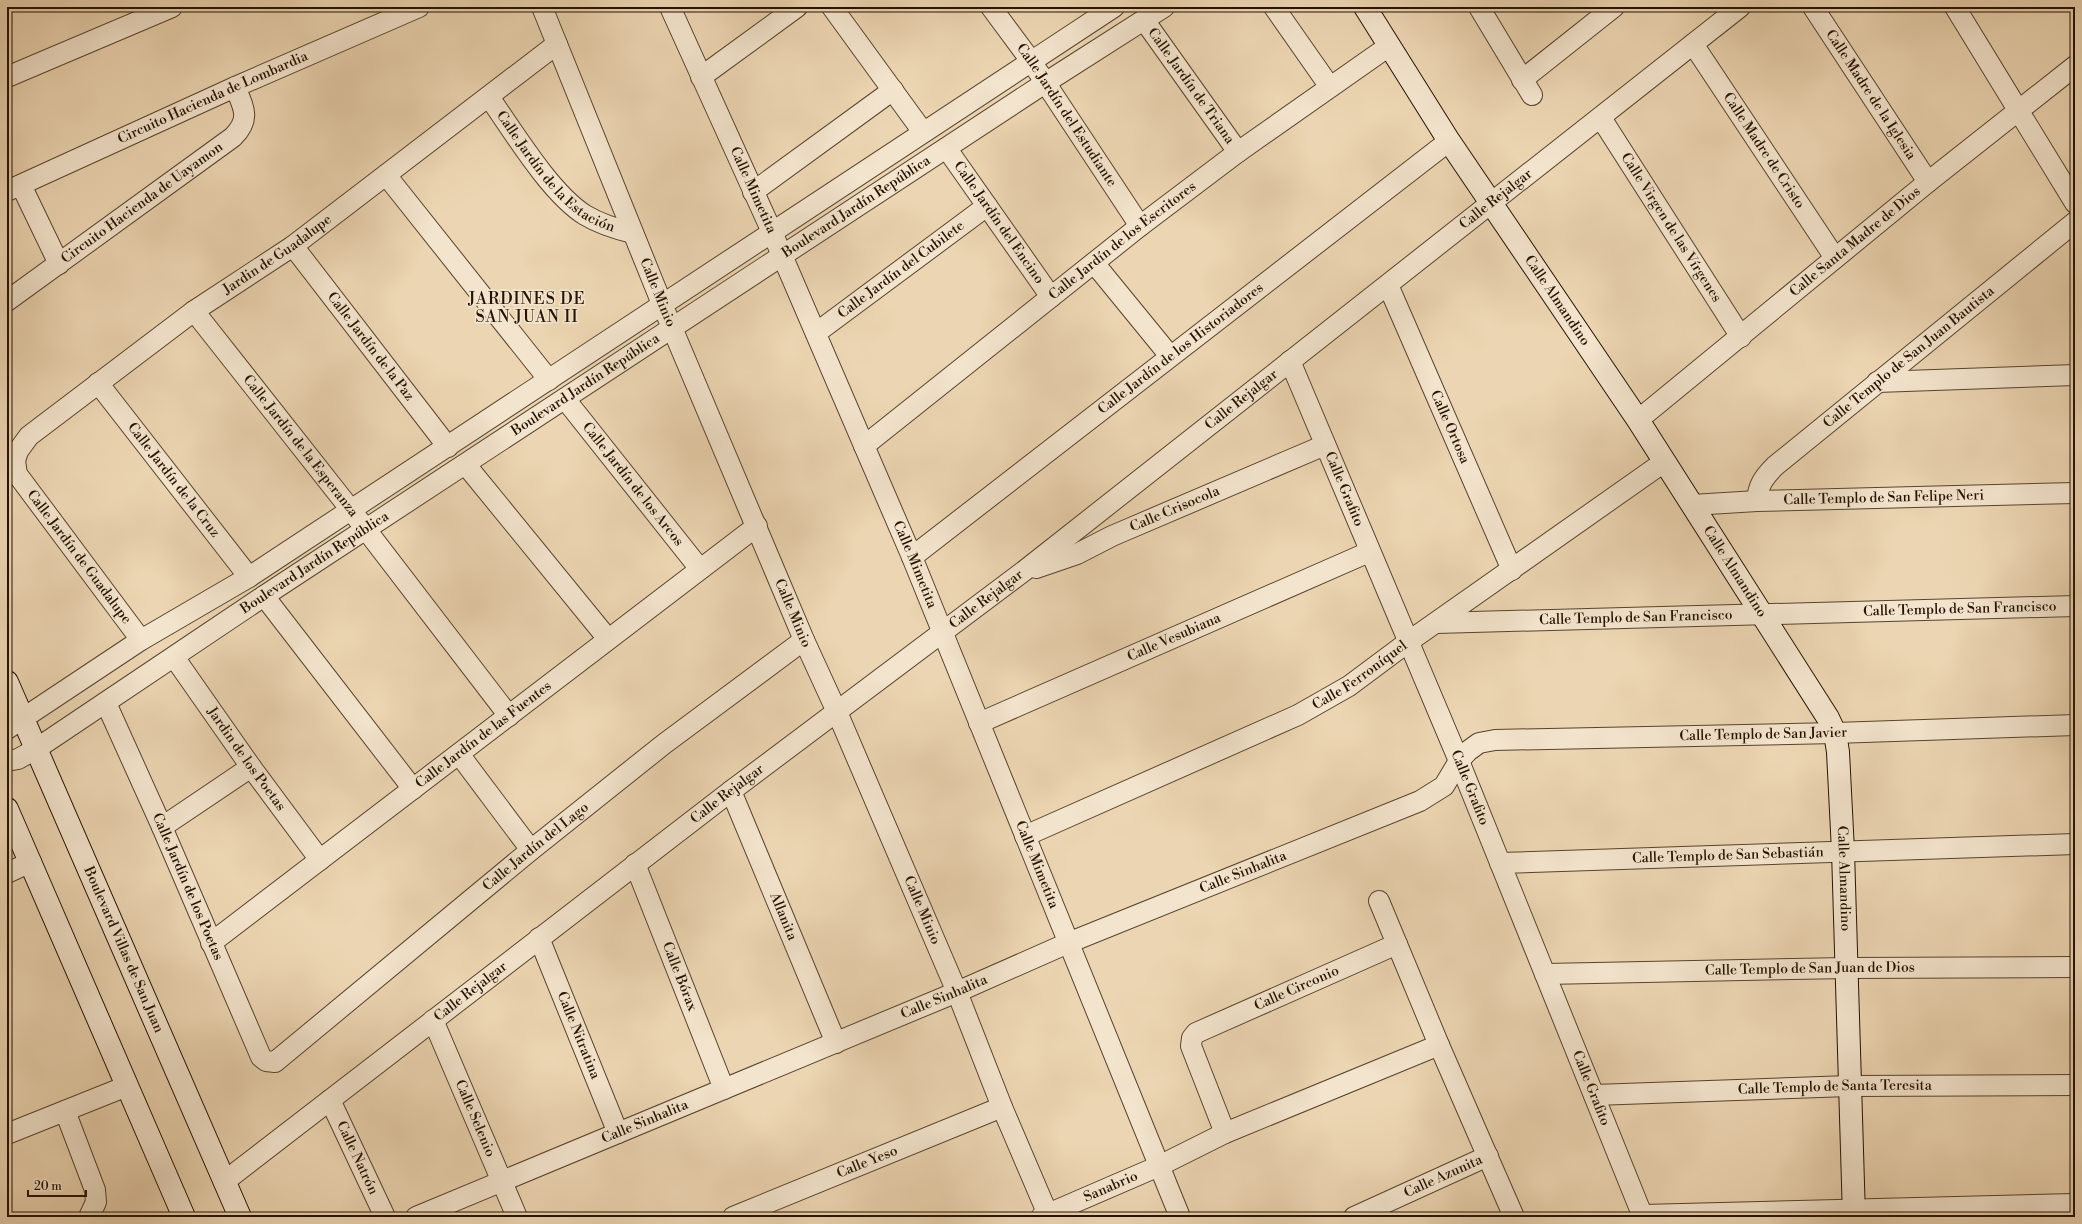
<svg xmlns="http://www.w3.org/2000/svg" width="2082" height="1224" viewBox="0 0 2082 1224" font-family="'Libre Bodoni',serif">
<rect width="100%" height="100%" fill="#ecd5b2"/>
<filter id="stains"><feTurbulence type="fractalNoise" baseFrequency=".005" numOctaves="4"/><feColorMatrix values="0 0 0 0 .2 0 0 0 0 .09 0 0 0 0 .02 0 0 0 .5 -.17"/></filter>
<radialGradient id="worn" r=".72"><stop offset=".6" stop-color="#630" stop-opacity="0"/><stop offset="1" stop-color="#630" stop-opacity=".3"/></radialGradient>
<g fill="none" stroke-linecap="round" stroke-linejoin="round">
<defs>
<g id="street">
<path id="s1" d="M542,7L662,304L804,640L837,712L957,992L1002,1107L1049,1217"/>
<path id="s2" d="M670,7L772,232L912,557L1180,1217"/>
<path d="M832,7L923,132"/>
<path id="s3" d="M991,7L1031,61L1140,226"/>
<path d="M1274,7L1330,87"/>
<path d="M1479,7L1532,95"/>
<path id="s4" d="M1813,7L1928,182"/>
<path d="M1955,7L2075,203"/>
<path id="s5" d="M1144,20L1238,152"/>
<path id="s6" d="M1693,44L1835,258"/>
<path d="M7,77L172,7"/>
<path d="M701,77L797,7"/>
<path d="M1522,80L1614,7"/>
<path id="s7" d="M489,97C513,131 550,193 585,215C600,224 616,229 633,233"/>
<path id="s8" d="M1601,118L1741,337"/>
<path id="s9" d="M947,149L1051,297"/>
<path d="M386,175L549,380"/>
<path d="M21,185L59,264"/>
<path id="s10" d="M7,191L235,87L419,7"/>
<path d="M753,192L893,90"/>
<path id="s11" d="M293,246L448,447"/>
<path d="M1094,263L1170,356"/>
<path id="s12" d="M1388,285L1512,570"/>
<path id="s13" d="M7,301L233,137C251,119 244,108 235,87"/>
<path id="s14" d="M194,311L351,510L509,716"/>
<path id="s15" d="M816,333L987,206"/>
<path id="s16" d="M1290,361L1459,761L1643,1217"/>
<path d="M1877,382L2075,375"/>
<path id="s17" d="M98,383L249,577"/>
<path id="s18" d="M565,399L700,569"/>
<path id="s19" d="M1638,420L1928,182L2075,66"/>
<path id="s20" d="M864,446L1140,226L1238,152L1389,46"/>
<path d="M466,465L608,639"/>
<path id="s21" d="M1757,501C1758,485 1764,477 1775,466L2075,222"/>
<path id="s22" d="M1692,505L1757,501L2075,493"/>
<path id="s23" d="M912,557L1449,141"/>
<path id="s24" d="M1036,568L1077,554L1112,536L1325,445"/>
<path d="M264,596L413,789"/>
<path id="s25" d="M1436,623L2075,606"/>
<path id="s26" d="M141,640L17,474L15,461L18,451L29,436L194,311L293,246L557,44"/>
<path id="s27" d="M174,657L251,767L320,860"/>
<path id="s28" d="M106,703L162,827L261,1057L266,1061L275,1062L531,850L664,744L804,640"/>
<path id="s29" d="M979,723L1369,552"/>
<path d="M7,729L141,640L249,577L1114,7"/>
<path d="M459,754L531,850"/>
<path id="s30" d="M7,761L18,759L36,749L264,596L1045,83L1164,7"/>
<path id="s31" d="M731,791L836,1043"/>
<path d="M162,827L251,767"/>
<path id="s32" d="M1025,836L1298,715L1349,686L1408,642L1664,462"/>
<path id="s33" d="M1500,863L2075,844"/>
<path id="s34" d="M635,864L724,1089"/>
<path d="M7,873L31,862"/>
<path d="M1379,901L1439,1045L1514,1217"/>
<path id="s35" d="M539,938L618,1133"/>
<path id="s36" d="M211,943L757,526"/>
<path id="s37" d="M1545,974L1847,968L2075,967"/>
<path id="s38" d="M433,1020L517,1217"/>
<path id="s39" d="M1594,1095L1849,1086L2075,1085"/>
<path id="s40" d="M330,1100L385,1217"/>
<path d="M65,1111L95,1190L96,1202L89,1217"/>
<path id="s41" d="M1225,1133L1191,1046L1192,1038L1196,1033L1397,944"/>
<path d="M7,1134L127,1086"/>
<path id="s42" d="M225,1181L731,791L1024,571L1740,7"/>
<path d="M1642,1215L2075,1204"/>
<path id="s43" d="M416,1217L957,992L1068,943L1420,801L1444,786L1459,761L1468,751L1479,743L1495,740L1835,733L2075,725"/>
<path id="s44" d="M733,1217L1002,1107"/>
<path id="s45" d="M1041,1217L1159,1166L1225,1133L1439,1045"/>
<path id="s46" d="M1354,1217L1488,1156"/>
</g>
<g id="secondary">
<path id="s47" d="M1365,7L1449,141L1638,420L1828,718L1835,733L1838,752L1843,851L1854,1217"/>
<path id="s48" d="M7,682L240,1217"/>
<path d="M7,809L184,1217"/>
</g>
</defs>
<use href="#street" stroke="#57432c" stroke-width="22"/>
<use href="#secondary" stroke="#251200" stroke-width="24"/>
<use href="#street" stroke="#f3e4cd" stroke-width="20"/>
<use href="#secondary" stroke="#f3e4cd" stroke-width="22"/>
</g>
<g text-anchor="middle" dominant-baseline="central" stroke-width="3.5" stroke-linejoin="round" paint-order="stroke">
<g font-size="14" fill="#251200" stroke="#f3e4cd">
<text stroke="none"><textPath href="#s5" startOffset="81">Calle Jardín de Triana</textPath></text>
<text stroke="none"><textPath href="#s4" startOffset="105">Calle Madre de la Iglesia</textPath></text>
<text stroke="none"><textPath href="#s10" startOffset="226">Circuito Hacienda de Lombardia</textPath></text>
<text stroke="none"><textPath href="#s3" startOffset="132">Calle Jardín del Estudiante</textPath></text>
<text stroke="none"><textPath href="#s6" startOffset="128">Calle Madre de Cristo</textPath></text>
<text stroke="none"><textPath href="#s7" startOffset="102">Calle Jardín de la Estación</textPath></text>
<text stroke="none"><textPath href="#s2" startOffset="201">Calle Mimetita</textPath></text>
<text stroke="none"><textPath href="#s42" startOffset="1606">Calle Rejalgar</textPath></text>
<text stroke="none"><textPath href="#s13" startOffset="167">Circuito Hacienda de Uayamon</textPath></text>
<text stroke="none"><textPath href="#s30" startOffset="1015">Boulevard Jardín República</textPath></text>
<text stroke="none"><textPath href="#s9" startOffset="90">Calle Jardín del Encino</textPath></text>
<text stroke="none"><textPath href="#s8" startOffset="130">Calle Virgen de las Vírgenes</textPath></text>
<text stroke="none"><textPath href="#s20" startOffset="330">Calle Jardín de los Escritores</textPath></text>
<text stroke="none"><textPath href="#s19" startOffset="281">Calle Santa Madre de Dios</textPath></text>
<text stroke="none"><textPath href="#s26" startOffset="557">Jardin de Guadalupe</textPath></text>
<text stroke="none"><textPath href="#s15" startOffset="106">Calle Jardín del Cubilete</textPath></text>
<text stroke="none"><textPath href="#s1" startOffset="308">Calle Minio</textPath></text>
<text stroke="none"><textPath href="#s47" startOffset="351">Calle Almandino</textPath></text>
<text stroke="none"><textPath href="#s11" startOffset="127">Calle Jardín de la Paz</textPath></text>
<text stroke="none"><textPath href="#s23" startOffset="340">Calle Jardín de los Historiadores</textPath></text>
<text stroke="none"><textPath href="#s21" startOffset="213">Calle Templo de San Juan Bautista</textPath></text>
<text stroke="none"><textPath href="#s30" startOffset="691">Boulevard Jardín República</textPath></text>
<text stroke="none"><textPath href="#s42" startOffset="1282">Calle Rejalgar</textPath></text>
<text stroke="none"><textPath href="#s12" startOffset="155">Calle Ortosa</textPath></text>
<text stroke="none"><textPath href="#s14" startOffset="172">Calle Jardín de la Esperanza</textPath></text>
<text stroke="none"><textPath href="#s17" startOffset="123">Calle Jardín de la Cruz</textPath></text>
<text stroke="none"><textPath href="#s18" startOffset="109">Calle Jardín de los Arcos</textPath></text>
<text stroke="none"><textPath href="#s16" startOffset="139">Calle Grafito</textPath></text>
<text stroke="none"><textPath href="#s22" startOffset="192">Calle Templo de San Felipe Neri</textPath></text>
<text stroke="none"><textPath href="#s24" startOffset="151">Calle Crisocola</textPath></text>
<text transform="translate(79 557) rotate(53)">Calle Jardín de Guadalupe</text>
<text stroke="none"><textPath href="#s30" startOffset="367">Boulevard Jardín República</textPath></text>
<text stroke="none"><textPath href="#s2" startOffset="609">Calle Mimetita</textPath></text>
<text stroke="none"><textPath href="#s47" startOffset="675">Calle Almandino</textPath></text>
<text stroke="none"><textPath href="#s42" startOffset="958">Calle Rejalgar</textPath></text>
<text stroke="none"><textPath href="#s25" startOffset="524">Calle Templo de San Francisco</textPath></text>
<text stroke="none"><textPath href="#s1" startOffset="656">Calle Minio</textPath></text>
<text stroke="none"><textPath href="#s25" startOffset="200">Calle Templo de San Francisco</textPath></text>
<text stroke="none"><textPath href="#s29" startOffset="213">Calle Vesubiana</textPath></text>
<text stroke="none"><textPath href="#s32" startOffset="372">Calle Ferroníquel</textPath></text>
<text stroke="none"><textPath href="#s36" startOffset="343">Calle Jardín de las Fuentes</textPath></text>
<text stroke="none"><textPath href="#s43" startOffset="1456">Calle Templo de San Javier</textPath></text>
<text stroke="none"><textPath href="#s27" startOffset="125">Jardin de los Poetas</textPath></text>
<text stroke="none"><textPath href="#s16" startOffset="463">Calle Grafito</textPath></text>
<text stroke="none"><textPath href="#s42" startOffset="634">Calle Rejalgar</textPath></text>
<text stroke="none"><textPath href="#s28" startOffset="740">Calle Jardín del Lago</textPath></text>
<text stroke="none"><textPath href="#s33" startOffset="228">Calle Templo de San Sebastián</textPath></text>
<text stroke="none"><textPath href="#s2" startOffset="933">Calle Mimetita</textPath></text>
<text stroke="none"><textPath href="#s43" startOffset="896">Calle Sinhalita</textPath></text>
<text stroke="none"><textPath href="#s47" startOffset="1011">Calle Almandino</textPath></text>
<text stroke="none"><textPath href="#s28" startOffset="201">Calle Jardín de los Poetas</textPath></text>
<text stroke="none"><textPath href="#s1" startOffset="980">Calle Minio</textPath></text>
<text stroke="none"><textPath href="#s31" startOffset="136">Allanita</textPath></text>
<text stroke="none"><textPath href="#s48" startOffset="292">Boulevard Villas de San Juan</textPath></text>
<text stroke="none"><textPath href="#s37" startOffset="265">Calle Templo de San Juan de Dios</textPath></text>
<text stroke="none"><textPath href="#s34" startOffset="121">Calle Bórax</textPath></text>
<text stroke="none"><textPath href="#s41" startOffset="218">Calle Circonio</textPath></text>
<text stroke="none"><textPath href="#s42" startOffset="310">Calle Rejalgar</textPath></text>
<text stroke="none"><textPath href="#s43" startOffset="572">Calle Sinhalita</textPath></text>
<text stroke="none"><textPath href="#s35" startOffset="105">Calle Nitratina</textPath></text>
<text stroke="none"><textPath href="#s16" startOffset="787">Calle Grafito</textPath></text>
<text stroke="none"><textPath href="#s39" startOffset="241">Calle Templo de Santa Teresita</textPath></text>
<text stroke="none"><textPath href="#s38" startOffset="107">Calle Selenio</textPath></text>
<text stroke="none"><textPath href="#s43" startOffset="248">Calle Sinhalita</textPath></text>
<text stroke="none"><textPath href="#s40" startOffset="64">Calle Natrón</textPath></text>
<text stroke="none"><textPath href="#s44" startOffset="145">Calle Yeso</textPath></text>
<text stroke="none"><textPath href="#s46" startOffset="98">Calle Azunita</textPath></text>
<text stroke="none"><textPath href="#s45" startOffset="76">Sanabrio</textPath></text>
</g>
<g font-size="16" letter-spacing="1" fill="#251200" stroke="#f3e4cd">
<text x="527" y="299">JARDINES DE<tspan x="527" dy="18">SAN JUAN II</tspan></text>
</g>
</g>
<rect width="2082" height="1224" fill="none" stroke="#ecd5b2" stroke-width="24"/>
<rect x="8" y="8" width="2066" height="1208" fill="none" stroke="#251200" stroke-width="2"/>
<rect x="12" y="12" width="2058" height="1200" fill="none" stroke="#251200"/>
<path d="M28 1190v6h58v-6" fill="none" stroke="#251200" stroke-width="2"/>
<text x="34" y="1190" font-size="12" fill="#251200" stroke="#f3e4cd" stroke-width="3" paint-order="stroke">20 m</text>
<rect width="100%" height="100%" filter="url(#stains)"/>
<rect width="100%" height="100%" fill="url(#worn)"/>
</svg>
